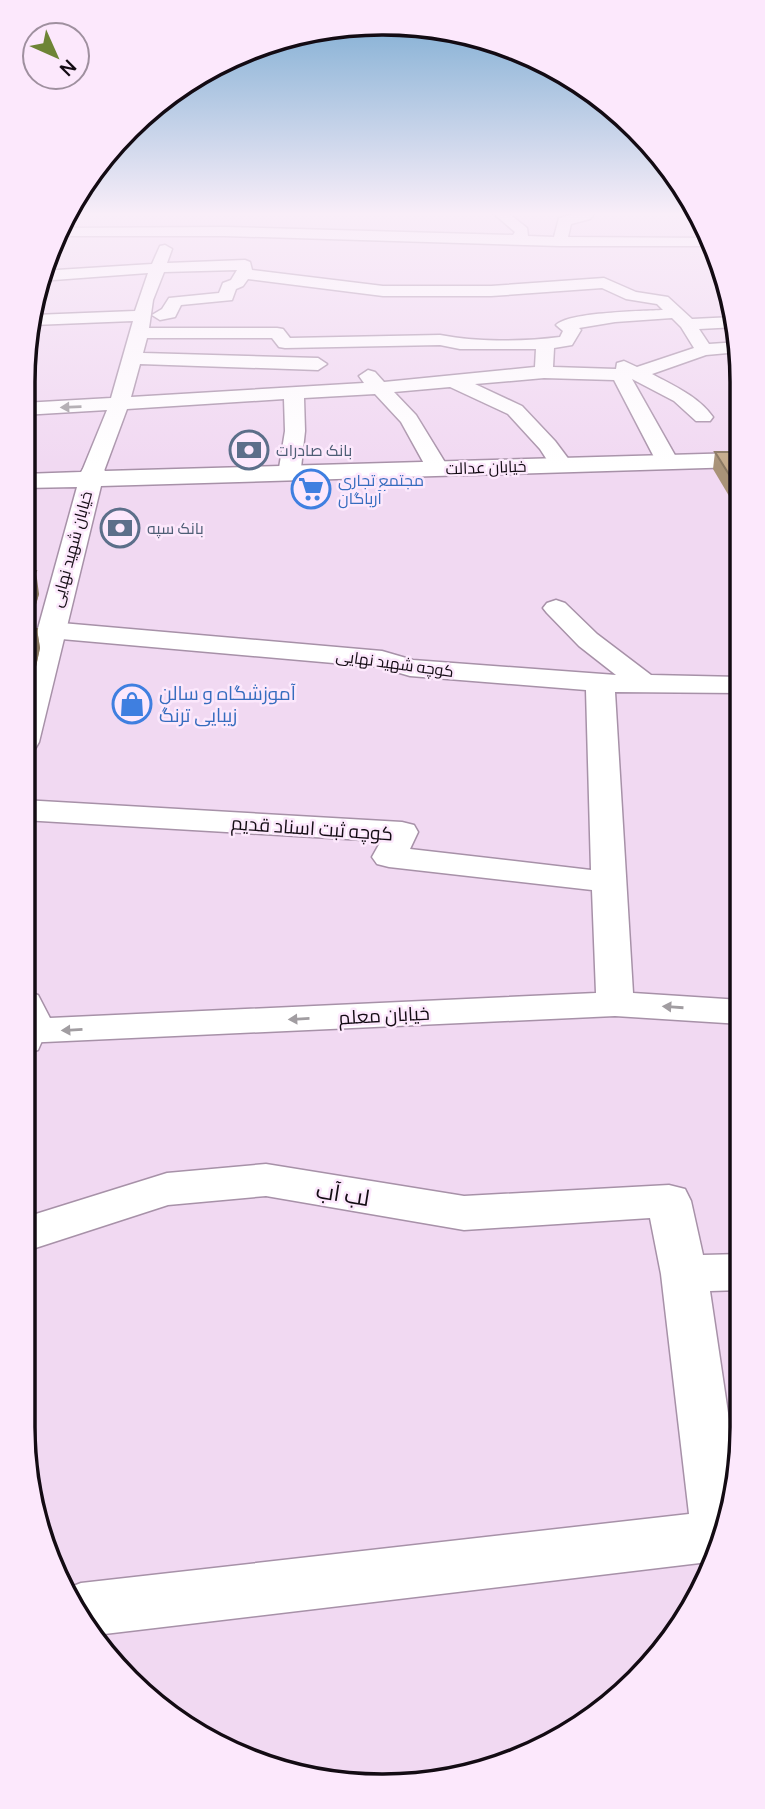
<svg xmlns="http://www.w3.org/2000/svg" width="765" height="1809" viewBox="0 0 765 1809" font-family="Manrope,Cairo,sans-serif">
<rect width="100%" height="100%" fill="#f1d9f2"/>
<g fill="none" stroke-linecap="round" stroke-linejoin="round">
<defs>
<path id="minor" d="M492,212H507L527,228L528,236L554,237L559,218L582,212H596L590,219L571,224L568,237L711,238L715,246H560L225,236H60L64,228L225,227L513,235L515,232Z
M165,245L172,249L167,263L245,260L250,262L252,270L383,286H491L604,278L636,292L668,297L692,319L734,317L737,327L699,329L709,344L739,342V352L706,355L652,374C674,386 698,396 713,417L710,421H696L674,401L632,379L676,457L673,462H657L654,457L614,380L544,378L475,384L522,406L555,441L570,461L567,466H551L540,449L508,414L450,387L394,392L416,415L446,464L443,469H427L401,422L375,394L304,398L305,431L301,468L298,473H282L279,468L285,431L284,399L127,409L104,471L101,476H85L82,471L107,410L23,415V403L111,398L133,321L33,325L34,315L135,311L148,273L40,281L41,271L152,264L160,246ZM237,270L231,280L223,283L219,293L169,298L162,309L152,315L160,320L175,317L181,305L232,300L236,289L243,286L248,279L383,296H491L602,288L626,299L657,304L663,310C643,311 569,312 556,325L563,331L560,337C522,342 477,342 440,335L290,338L283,329L277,328H149L153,300L164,272ZM672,318L681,327L694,348L637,367L624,361L617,363L616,369L553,367L554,348L572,345L581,330L579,328L615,322ZM147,338H272L279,347L285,348L440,345L460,349H536L535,367L384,382L375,372L368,370L359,376L364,383L131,397L140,364L318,370L327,364L318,358L143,353Z
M556,600L565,603L597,634L651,675L740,677V693L615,692L633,993L741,1000V1024L615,1016L23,1043V1021L28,1019L596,993L592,890L389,867L377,864L372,857L381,841L23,820V800L402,822L414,825L418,832L410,849L591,870L586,690L410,676L379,667L50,638L41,636L37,630L41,624L50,622L382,651L413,660L616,675L579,646L547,613L543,608L547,603Z
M266,1164L464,1196L669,1185L685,1189L691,1201L703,1255L742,1254V1290L710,1291L736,1467L723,1543L708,1568L700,1563L96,1635L68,1588L81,1583L689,1514L661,1274L650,1218L464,1230L266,1196L168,1205L23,1252V1218L167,1173Z"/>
<path id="major" d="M739,453V467L101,486L39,742L35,749L23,752V683L77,487L23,488V474L81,472L85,466H101L105,471Z
M23,991L38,995L51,1020L38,1050L23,1054Z"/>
</defs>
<use href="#minor" stroke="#a791a8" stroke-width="3"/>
<use href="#major" stroke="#a791a8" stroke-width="3"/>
<use href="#minor" fill="#fff" fill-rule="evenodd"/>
<use href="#major" fill="#fff" fill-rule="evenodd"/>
</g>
<path fill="#a99378" d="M715,452H739L740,501H732L713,469Z
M23,571L39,594L29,629H37L40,648L34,676H23Z"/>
<path fill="#8a7862" d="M36,571L39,594L28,632L24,608Z
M37,629L40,648L34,676L32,656Z"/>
<path fill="#c5ab8c" stroke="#8a7862" stroke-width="2" d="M715,452H739L740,484H735Z
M23,571H36L24,608H23Z
M23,629H37L32,656H23Z"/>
<defs><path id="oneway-solid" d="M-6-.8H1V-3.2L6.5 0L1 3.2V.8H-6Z" transform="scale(1.75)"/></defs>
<g fill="#a19da1">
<use href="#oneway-solid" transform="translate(71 407) rotate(178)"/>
<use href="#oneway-solid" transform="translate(673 1007) rotate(-176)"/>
<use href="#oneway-solid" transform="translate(299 1019) rotate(177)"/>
<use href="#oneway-solid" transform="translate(72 1030) rotate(177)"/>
</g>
<linearGradient id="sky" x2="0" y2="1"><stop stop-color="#79aad1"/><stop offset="0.46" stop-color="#f9eef9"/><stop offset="1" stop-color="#f9eef9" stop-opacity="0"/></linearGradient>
<rect width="765" height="465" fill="url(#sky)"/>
<defs>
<symbol id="bank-ring" viewBox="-11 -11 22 22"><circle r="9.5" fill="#fce8fc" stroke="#5c6f8a" stroke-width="1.5"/><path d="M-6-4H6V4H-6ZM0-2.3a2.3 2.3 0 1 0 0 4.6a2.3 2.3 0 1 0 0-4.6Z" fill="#5c6f8a"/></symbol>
<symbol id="supermarket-ring" viewBox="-11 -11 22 22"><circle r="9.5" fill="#fce8fc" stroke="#3f7fe0" stroke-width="1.5"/><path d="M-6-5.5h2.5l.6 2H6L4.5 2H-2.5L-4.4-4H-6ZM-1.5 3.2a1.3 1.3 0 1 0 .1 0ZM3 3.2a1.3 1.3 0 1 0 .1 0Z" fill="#3f7fe0"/></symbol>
<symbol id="shop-ring" viewBox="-11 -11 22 22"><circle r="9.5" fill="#fce8fc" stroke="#3f7fe0" stroke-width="1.5"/><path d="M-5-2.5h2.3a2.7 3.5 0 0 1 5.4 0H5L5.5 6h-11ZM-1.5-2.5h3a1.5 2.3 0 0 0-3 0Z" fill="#3f7fe0"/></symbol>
</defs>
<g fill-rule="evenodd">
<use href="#bank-ring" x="227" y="428" width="44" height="44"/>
<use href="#supermarket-ring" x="289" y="467" width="44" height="44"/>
<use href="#bank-ring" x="98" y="506" width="44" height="44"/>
<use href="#shop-ring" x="110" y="682" width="44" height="44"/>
</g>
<g text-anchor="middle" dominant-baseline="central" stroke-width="5" stroke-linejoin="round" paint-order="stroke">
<g font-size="16" fill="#4e5e75" stroke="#fce8fc" text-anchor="start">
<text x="276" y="450">بانک صادرات</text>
<text x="147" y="528">بانک سپه</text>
</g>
<g font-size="16" fill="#130b13" stroke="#fce8fc">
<text transform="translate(486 467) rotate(-2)">خیابان عدالت</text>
<text transform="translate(71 549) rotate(-75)">خیابان شهید نهایی</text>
<text transform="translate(395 663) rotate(8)">کوچه شهید نهایی</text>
</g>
<g font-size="16" fill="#366cbe" stroke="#fce8fc" text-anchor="start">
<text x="338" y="480">مجتمع تجاری<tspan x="338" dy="18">آریاگان</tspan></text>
</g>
<g font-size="19" fill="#366cbe" stroke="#fce8fc" text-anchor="start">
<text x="159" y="693">آموزشگاه و سالن<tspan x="159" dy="22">زیبایی ترنگ</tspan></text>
</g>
<g font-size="19" fill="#130b13" stroke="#fce8fc">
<text transform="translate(312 828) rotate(4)">کوچه ثبت اسناد قدیم</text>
<text transform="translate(384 1015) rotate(-3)">خیابان معلم</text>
</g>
<g font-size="23" fill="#130b13" stroke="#fce8fc">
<text transform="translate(343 1193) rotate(9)">لب آب</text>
</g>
</g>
<path d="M0 0H765V1809H0ZM382 35H383A347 347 0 0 1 730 382V1427A347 347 0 0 1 383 1774H382A347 347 0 0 1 35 1427V382A347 347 0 0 1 382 35Z" fill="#fce8fc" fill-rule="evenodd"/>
<path fill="none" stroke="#130b13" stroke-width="3.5" d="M382 35H383A347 347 0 0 1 730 382V1427A347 347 0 0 1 383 1774H382A347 347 0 0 1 35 1427V382A347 347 0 0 1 382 35Z"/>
<g transform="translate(56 56) rotate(135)"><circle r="33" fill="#fce8fc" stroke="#9f909f" stroke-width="2"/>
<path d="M0-5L12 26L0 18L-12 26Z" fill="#6e8436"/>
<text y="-10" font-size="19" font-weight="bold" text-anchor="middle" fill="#130b13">N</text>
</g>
</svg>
